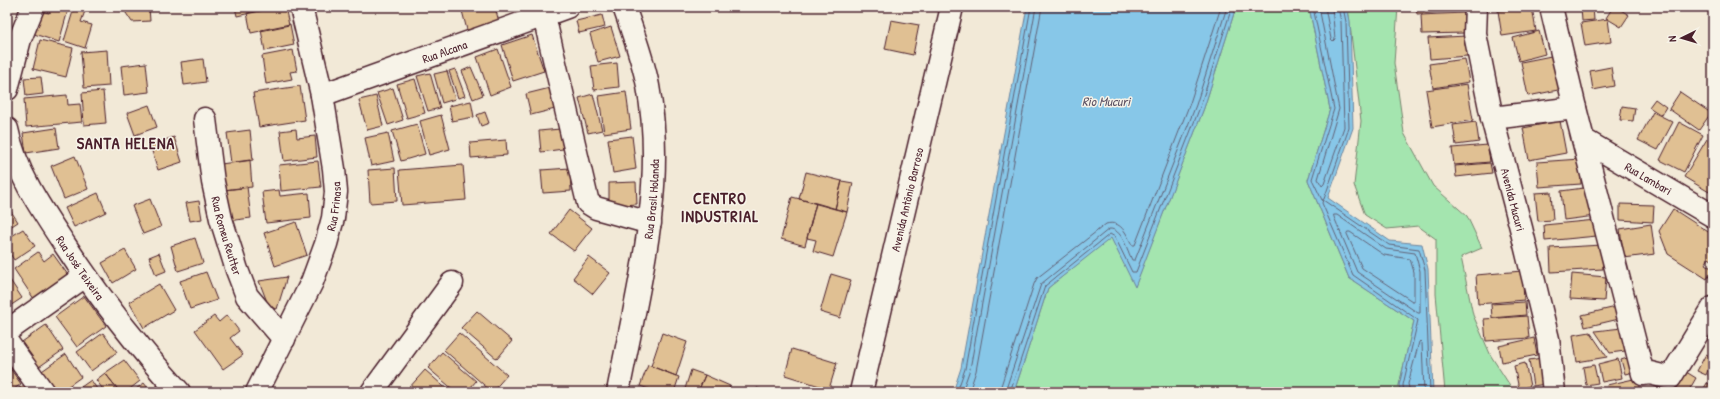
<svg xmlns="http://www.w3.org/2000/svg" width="1720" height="399" viewBox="0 0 1720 399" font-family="'Patrick Hand',sans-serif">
<rect width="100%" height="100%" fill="#f2e9d7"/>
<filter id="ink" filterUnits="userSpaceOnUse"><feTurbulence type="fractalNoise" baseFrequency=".025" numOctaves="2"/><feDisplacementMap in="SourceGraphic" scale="8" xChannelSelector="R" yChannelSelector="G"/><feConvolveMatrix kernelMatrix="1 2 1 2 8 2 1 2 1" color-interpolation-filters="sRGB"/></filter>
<g filter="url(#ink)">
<path fill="#a4e5af" stroke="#77826d" d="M1236,7H1309L1330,109L1308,180L1349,278L1414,321L1399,385L1401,392H1014L1048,288L1111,237L1135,286L1204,108Z
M1348,7H1398L1394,63L1404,133L1433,186L1467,216L1482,248L1461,257L1473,315L1491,356L1511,387L1509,392H1445L1436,294V239L1418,226L1387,229L1365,215L1354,185L1361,121Z"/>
<path fill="#87c7e8" stroke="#6f849c" d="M1027,7H1236L1204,108L1135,287L1111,238L1048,288L1014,392H953L961,368Z
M1309,7H1347L1350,21L1353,128L1328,198L1390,241L1422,244L1428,269L1433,392H1401L1399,386L1414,321L1349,278L1308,180L1330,109Z"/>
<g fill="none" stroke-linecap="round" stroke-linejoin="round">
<path stroke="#626277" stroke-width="1" d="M1313,7L1334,109L1312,179L1322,200L1324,199L1349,128L1346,22L1343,7
M1319,7L1339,109L1318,179L1322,186L1324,184L1344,127L1341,22L1338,7
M1325,7L1331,39L1333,41L1335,39L1332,7
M1334,215H1337L1386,249L1415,253L1420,271V313H1418L1357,272L1334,217Z
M1348,232H1350L1384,255L1410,259L1414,272V301H1412L1362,268L1347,234Z
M957,392L965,369L1031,7
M962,392L970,369L1036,7
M969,392L976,371L1042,7
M999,392L1034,284L1037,278L1106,224C1121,220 1126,233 1132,245H1135L1190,103L1221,7
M1005,392L1041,284L1109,229C1122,228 1127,250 1132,260H1135L1196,105L1227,7
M1010,392L1045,286L1110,234L1115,237L1132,272H1136L1200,107L1232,7
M1404,392L1403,385L1418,320L1353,275L1322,203L1323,200L1389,245L1419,249L1425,270L1430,392
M1410,392L1408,384L1419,342L1420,341L1422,343L1424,392"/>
</g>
<path fill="#e0c093" stroke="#4a1f2b" d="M51,7H60L68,10L59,42L34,34L41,11L49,13Z
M122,7H149L150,21L132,22Z
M235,7H278L237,16Z
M278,7H285L289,25L251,33L247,13Z
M461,7H495L499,22L467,30Z
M516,7H545L519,16Z
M1416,7H1457V11L1417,14Z
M1520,7H1532L1536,31L1502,36L1498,11Z
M1593,7L1594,20L1582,21L1581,8Z
M1613,7H1616L1629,15L1621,27L1606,18Z
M74,8L85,11L81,22L92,25L85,48L64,41Z
M1464,13L1465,33L1422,34L1421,15Z
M602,15L605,27L579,33L576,21Z
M1608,19L1611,42L1585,46L1581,23Z
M891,20L919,25L913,55L885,49Z
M290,24L294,45L265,51L261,30Z
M611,27L620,56L598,62L590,34Z
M1539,31L1545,54L1519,61L1513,38Z
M532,35L544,71L513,81L502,45Z
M1466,36L1467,56L1430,59L1428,38Z
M40,40L73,48L66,77L33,69Z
M498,49L511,87L490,95L477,57Z
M107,50L109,86L84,88L81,52Z
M293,50L297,71L290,72L292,79L266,84L262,56Z
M1556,55L1563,89L1528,96L1521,62Z
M203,59L206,82L184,85L181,62Z
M1465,59L1469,82L1433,88L1429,64Z
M146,63L149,92L124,95L121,66Z
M617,63L619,87L594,90L591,66Z
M471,67L483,95L473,99L462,71Z
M1611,67L1614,86L1593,90L1590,71Z
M455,69L465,96L458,98L449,71Z
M447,71L455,99L442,103L434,74Z
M430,73L440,108L428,111L417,76Z
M41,77L43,94L26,96L24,78Z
M415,79L425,113L407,118L397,84Z
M1467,84L1473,120L1432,127L1426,90Z
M300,86L305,120L259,127L253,93Z
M393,88L403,120L388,125L377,93Z
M550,88L555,109L531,115L526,94Z
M103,91L106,123L84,125L82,93Z
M626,92L631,129L604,133L599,96Z
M1680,92L1711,113L1699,130L1669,109Z
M593,94L602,130L588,133L579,98Z
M67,95L68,105L80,104L82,122L26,127L24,99Z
M376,96L383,126L367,130L359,100Z
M1655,99L1666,107L1661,115L1649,107Z
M471,101L474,117L452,121L449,106Z
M149,105L157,127L135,135L127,113Z
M1622,106L1635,108L1633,121L1620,120Z
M485,112L489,123L481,126L477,115Z
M1653,112L1673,122L1658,150L1638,140Z
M441,115L450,149L429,155L420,121Z
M1560,121L1566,153L1529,160L1523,128Z
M1476,122L1479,142L1456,145L1453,125Z
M1679,122L1703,135L1684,172L1660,160Z
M417,124L425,154L401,161L392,131Z
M56,128L59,148L26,153L23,133Z
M296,129L297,138L315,136L317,157L284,161L280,131Z
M560,129L563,149L541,152L539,131Z
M250,130L253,160L231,163L227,133Z
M388,133L394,161L371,166L365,138Z
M632,136L636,169L613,173L608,139Z
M174,137L182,162L158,170L150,145Z
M1707,139L1713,142V185L1709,192L1684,177Z
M506,140L507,155L471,158L470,143Z
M1488,145L1490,162L1454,165L1452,148Z
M75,156L88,189L64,199L51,166Z
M1580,159L1581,184L1539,187L1537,162Z
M250,160L252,187L224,190L221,164Z
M318,161L321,187L281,191L279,165Z
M1490,163L1492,173L1456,177L1455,166Z
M463,165L466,200L402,205L399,170Z
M7,168L15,179L7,184Z
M395,168L397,201L370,203L368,170Z
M570,168L571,191L543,193L541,170Z
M806,172L842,181L835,209L799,199Z
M842,181L853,183L847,212L835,209Z
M636,182L637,204L609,206V183Z
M247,187L251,218L228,221L224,190Z
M1591,187L1595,216L1564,220L1561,191Z
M279,190L280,196L309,193L311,218L266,223L262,192Z
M1551,192L1553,220L1538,221L1535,193Z
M98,193L106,212L74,227L65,208Z
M792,197L816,203L805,246L781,239Z
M150,199L161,227L143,234L132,206Z
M199,201L202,219L190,221L186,203Z
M816,203L847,212L833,257L813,251L816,240L807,238Z
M1620,204L1654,205L1653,222L1620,220Z
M7,205L18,222L7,229Z
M1673,209L1713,235V261L1709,258L1705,264L1713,269L1707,279L1668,254L1659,231Z
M569,210L592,228L574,251L551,234Z
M1596,220L1597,236L1545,241L1544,225Z
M296,222L307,255L275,266L264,233Z
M1651,224L1655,254L1624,258L1620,229Z
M23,229L35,246L14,260L7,249V239Z
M195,238L203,263L178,271L171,246Z
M1602,245L1603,269L1551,272L1550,248Z
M125,250L136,269L113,283L102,263Z
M38,252L44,261L53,254L68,275L34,299L14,269Z
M159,253L166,271L156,275L149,257Z
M589,257L610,273L593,294L573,278Z
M1522,271L1524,300L1478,304L1476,275Z
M206,272L217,300L190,309L180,281Z
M831,274L851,280L840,318L820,312Z
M1572,274L1606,277L1604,301L1570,299Z
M287,277L277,309L269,307L259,281Z
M10,280L22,298L7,308V282Z
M159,284L174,310L144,328L129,302Z
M84,296L106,326L77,347L55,317Z
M1525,302L1526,315L1492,318L1491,304Z
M1616,307L1619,319L1585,327L1582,315Z
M477,311L512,341L497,359L461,328Z
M227,315L239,331L230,338L243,355L223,369L195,330L214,316L219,322Z
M1527,316L1529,338L1486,341L1484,319Z
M46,325L63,350L36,369L19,344Z
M1622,328L1625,351L1610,353L1595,331Z
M1590,332L1607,357L1577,362L1573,335Z
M103,333L117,352L91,371L77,352Z
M459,333L507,375L492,392L444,350Z
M662,333L687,342L676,376L651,366Z
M1534,338L1537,355L1502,362L1499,346Z
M792,349L837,363L829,389L785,375Z
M442,352L476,381L467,392H456L428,368Z
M66,354L81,377L60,392H52L39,373Z
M1706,354L1713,358L1706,375L1697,371Z
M1630,357L1634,372L1625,374L1621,360Z
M1542,358L1546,384L1533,386L1529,360Z
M1618,359L1622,378L1602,382L1598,364Z
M124,360L140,381L126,392H120L105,373Z
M1525,363L1530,386L1519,389L1514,366Z
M7,364L21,384L10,392H7Z
M648,365L679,377L674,392H658L640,386Z
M1594,365L1598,383L1586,385L1583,367Z
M1713,366V378L1708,375Z
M425,370L450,392H412L408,389Z
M691,370L705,375L698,392H684Z
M1683,370L1696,378L1688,392H1681L1673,387Z
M105,373L120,392H105L96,380Z
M705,375L730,386L728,392H698Z
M1638,378L1641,392H1609L1607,385Z
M91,380L99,392H74Z
M144,383L151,392H132Z
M1707,383L1713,386V392H1702Z
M24,385L28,392H13Z
M1600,386L1602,392H1587V390Z
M757,388L768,392H755Z
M1545,388L1546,392H1536V390Z"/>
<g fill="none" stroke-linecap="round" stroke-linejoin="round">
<defs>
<g id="street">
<path id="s1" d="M1476,7L1475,34L1492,118L1521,228L1548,339L1554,392"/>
<path d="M1551,7L1575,108L1643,374L1650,373L1670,378L1713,308"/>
<path d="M544,16L588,203L596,208L650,223"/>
<path d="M7,89L20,39L33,7"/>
<path id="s2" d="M322,95L567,7"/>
<path d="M1492,118L1575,108"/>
<path id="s3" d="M205,119L213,182L221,219L237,270L247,296L284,339"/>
<path id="s4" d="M7,129C15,171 41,209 65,245C99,297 137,346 179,392"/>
<path id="s5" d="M1584,140L1713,216"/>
<path d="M7,331L85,276"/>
<path d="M7,342L43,392"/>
<path id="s6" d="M257,392L312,282L326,244L333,218L336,192L334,169L322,95L301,7"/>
<path d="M372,392L452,283"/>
<path id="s7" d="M618,392C637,292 667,188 648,86C643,59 633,33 624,7"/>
</g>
<g id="secondary">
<path id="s8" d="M861,392L952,7"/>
</g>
</defs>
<use href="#street" stroke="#4a1f2b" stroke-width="25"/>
<use href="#secondary" stroke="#4a1f2b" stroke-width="25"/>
<use href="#street" stroke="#f7f3e8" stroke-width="22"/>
<use href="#secondary" stroke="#f7f3e8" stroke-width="22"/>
</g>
</g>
<g text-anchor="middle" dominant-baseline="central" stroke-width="3" stroke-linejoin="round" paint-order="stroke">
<g font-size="12" fill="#4a1f2b" stroke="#f7f3e8">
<text stroke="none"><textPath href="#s2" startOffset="130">Rua Alcana</textPath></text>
<text stroke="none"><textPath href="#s5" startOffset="75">Rua Lambari</textPath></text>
<text stroke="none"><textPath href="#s7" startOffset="196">Rua Brasil Holanda</textPath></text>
<text stroke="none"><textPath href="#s8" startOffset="198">Avenida Antônio Barroso</textPath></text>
<text stroke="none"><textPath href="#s1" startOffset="197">Avenida Mucuri</textPath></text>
<text stroke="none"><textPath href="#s6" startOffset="202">Rua Frinasa</textPath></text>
<text stroke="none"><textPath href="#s3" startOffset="119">Rua Romeu Reutter</textPath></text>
<text stroke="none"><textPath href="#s4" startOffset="158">Rua José Teixeira</textPath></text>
</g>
<g font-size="13" font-style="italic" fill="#5c5164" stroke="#f7f3e8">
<text x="1106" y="101">Rio Mucuri</text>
</g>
<g font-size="16" font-weight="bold" letter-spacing="1" fill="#4a1f2b" stroke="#f7f3e8">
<text x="126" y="143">SANTA HELENA</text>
<text x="720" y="198">CENTRO<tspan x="720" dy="18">INDUSTRIAL</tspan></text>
</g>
</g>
<rect width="1720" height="399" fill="none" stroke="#f7f3e8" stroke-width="24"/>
<rect x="12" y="12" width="1696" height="375" fill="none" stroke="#4a1f2b" stroke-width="1.5" filter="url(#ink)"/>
<g transform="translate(1682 38) rotate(265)" stroke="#f7f3e8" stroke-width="3" paint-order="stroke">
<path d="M0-3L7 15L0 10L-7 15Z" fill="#4a1f2b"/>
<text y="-6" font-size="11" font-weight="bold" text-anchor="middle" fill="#4a1f2b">N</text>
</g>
</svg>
